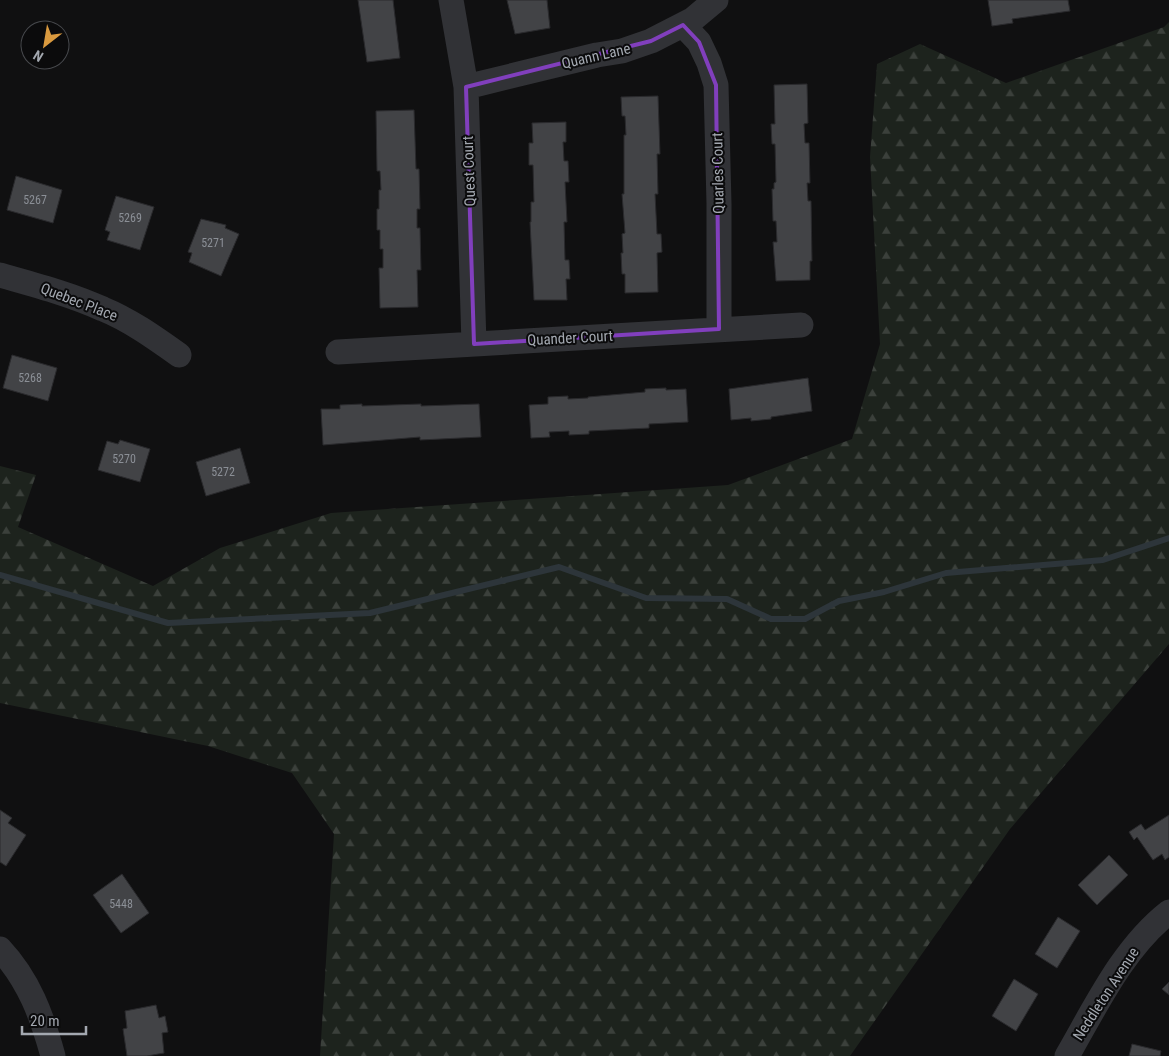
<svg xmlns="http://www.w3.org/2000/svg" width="1169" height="1056" viewBox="0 0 1169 1056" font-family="'Roboto Condensed',sans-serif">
<defs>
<pattern id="forest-firs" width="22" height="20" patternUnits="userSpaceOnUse" patternTransform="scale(1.25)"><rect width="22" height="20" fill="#1d231d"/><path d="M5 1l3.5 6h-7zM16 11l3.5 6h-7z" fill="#3b403b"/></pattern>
</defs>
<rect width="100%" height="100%" fill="#101011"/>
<path fill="url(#forest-firs)" d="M1169,22V644L1010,829L850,1056H320L334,834L292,773L208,746L0,703V466L36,475L18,527L153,586L220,548L331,513L728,485L852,439L880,344L870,157L877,64L920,44L1006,83L1164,27Z"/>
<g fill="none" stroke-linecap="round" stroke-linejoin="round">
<path stroke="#2d353a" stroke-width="6" d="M0,575L168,623L370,613L559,567L646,598L727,599L771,619H805L839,601L884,592L946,573L1103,560L1169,538"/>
</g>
<path fill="#424346" stroke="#2a2a2d" d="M358,0H393L400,58L367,62Z
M507,0H547L550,28L515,34Z
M988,0H1068L1070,11L1012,19L1013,23L992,26Z
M807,84L808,123L804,124L805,143H809L810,183H807L808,201H811L812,261H810V280L776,281L773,242H777L776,221H773L772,189H774V183L776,182L775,144H772L771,124H775L774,85Z
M658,96L660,154H657L658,194H655L657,234H661L662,252L657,253L658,292L625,293V274H622L621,253H623L622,234L625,233L622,194H624V135H626L625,116H622L621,97Z
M414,110L416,169H419L420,209H417V228H420L421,270H417L418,307L380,308L379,268H383V249H380V230H377V209H379V190H381L380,171H377L376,111Z
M566,122V142H563L564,161H568L569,182H565L567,222H564L565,260H569L570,279H566L567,300H534L530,222H531V202H534L533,165H529V143H533L532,123Z
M16,176L62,190L53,223L7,210Z
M116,196L154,207L140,250L107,240L110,232L105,230Z
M201,219L226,225L225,228L239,234L221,276L189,262L192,253L188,252Z
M12,355L57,368L48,401L3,388Z
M808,378L812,411L771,417V419L751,421V418L731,420L729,389Z
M666,388V390L686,389L688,422L649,424V428L589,431V434L569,435V431L549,432L550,437L531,438L529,405L548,404V397L568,396V399L588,398V397L645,392V389Z
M362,404V406L421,404V406L479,404L481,437L420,440V437L323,445L321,409H340V405Z
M120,440L150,449L140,482L98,470L107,441L118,444Z
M240,448L250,483L206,496L196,462Z
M0,810L12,818L8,823L26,835L6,866L0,862Z
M1169,815V857L1165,860L1162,854L1153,860L1137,837L1134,840L1129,832L1141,824L1145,830Z
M1109,855L1128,875L1097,905L1078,885Z
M122,874L149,913L121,933L93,895Z
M1058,917L1080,931L1057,968L1035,954Z
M1014,979L1038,994L1016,1031L992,1016Z
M1169,982V995L1162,989Z
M156,1005L159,1018L165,1016L168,1032L162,1033L164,1053L147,1056H127L123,1029L127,1028L125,1011Z
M1132,1044L1161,1051L1160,1056H1129Z"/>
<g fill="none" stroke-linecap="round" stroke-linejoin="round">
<path stroke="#313236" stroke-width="25" d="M451,0L466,87L474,344
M683,25L699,42L709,63L716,85L719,204V329
M466,87L597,55L622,51L651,41L692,20L716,0
M0,275C35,285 70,294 103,309C130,320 155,338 179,355
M338,352L801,325
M0,949C29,980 42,1016 53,1056
M1067,1056C1096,1006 1123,948 1169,912"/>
</g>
<path fill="none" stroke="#813fbd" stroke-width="4" stroke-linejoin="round" d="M683,25L699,42L716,85L719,329L474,344L466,87L651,41Z"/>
<g text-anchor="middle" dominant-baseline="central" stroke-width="4" stroke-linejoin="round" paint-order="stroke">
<g font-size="12" fill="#8b8f96">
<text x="35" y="200">5267</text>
<text x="130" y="218">5269</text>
<text x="213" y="243">5271</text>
<text x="30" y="378">5268</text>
<text x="124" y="459">5270</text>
<text x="223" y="472">5272</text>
<text x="121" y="904">5448</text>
</g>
<g font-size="15" fill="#a3a8b0" stroke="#0b0b0c">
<text transform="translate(596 56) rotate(-13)">Quann Lane</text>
<text transform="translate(469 171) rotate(-92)">Quest Court</text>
<text transform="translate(718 173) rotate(-91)">Quarles Court</text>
<text transform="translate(79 302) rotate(21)">Quebec Place</text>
<text transform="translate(570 338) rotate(-3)">Quander Court</text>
<text transform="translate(1106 994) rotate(-57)">Neddleton Avenue</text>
</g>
</g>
<g transform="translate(45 45) rotate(211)"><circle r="24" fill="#0b0b0c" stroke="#484a4e"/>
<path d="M0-4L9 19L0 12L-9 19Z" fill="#da9a3f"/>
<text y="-8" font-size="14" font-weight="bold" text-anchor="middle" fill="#a3a8b0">N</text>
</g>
<path d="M22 1026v8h64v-8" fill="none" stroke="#a3a8b0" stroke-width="2.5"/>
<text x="30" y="1026" font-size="15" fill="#a3a8b0" stroke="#0b0b0c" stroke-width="4" paint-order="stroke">20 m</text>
</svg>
